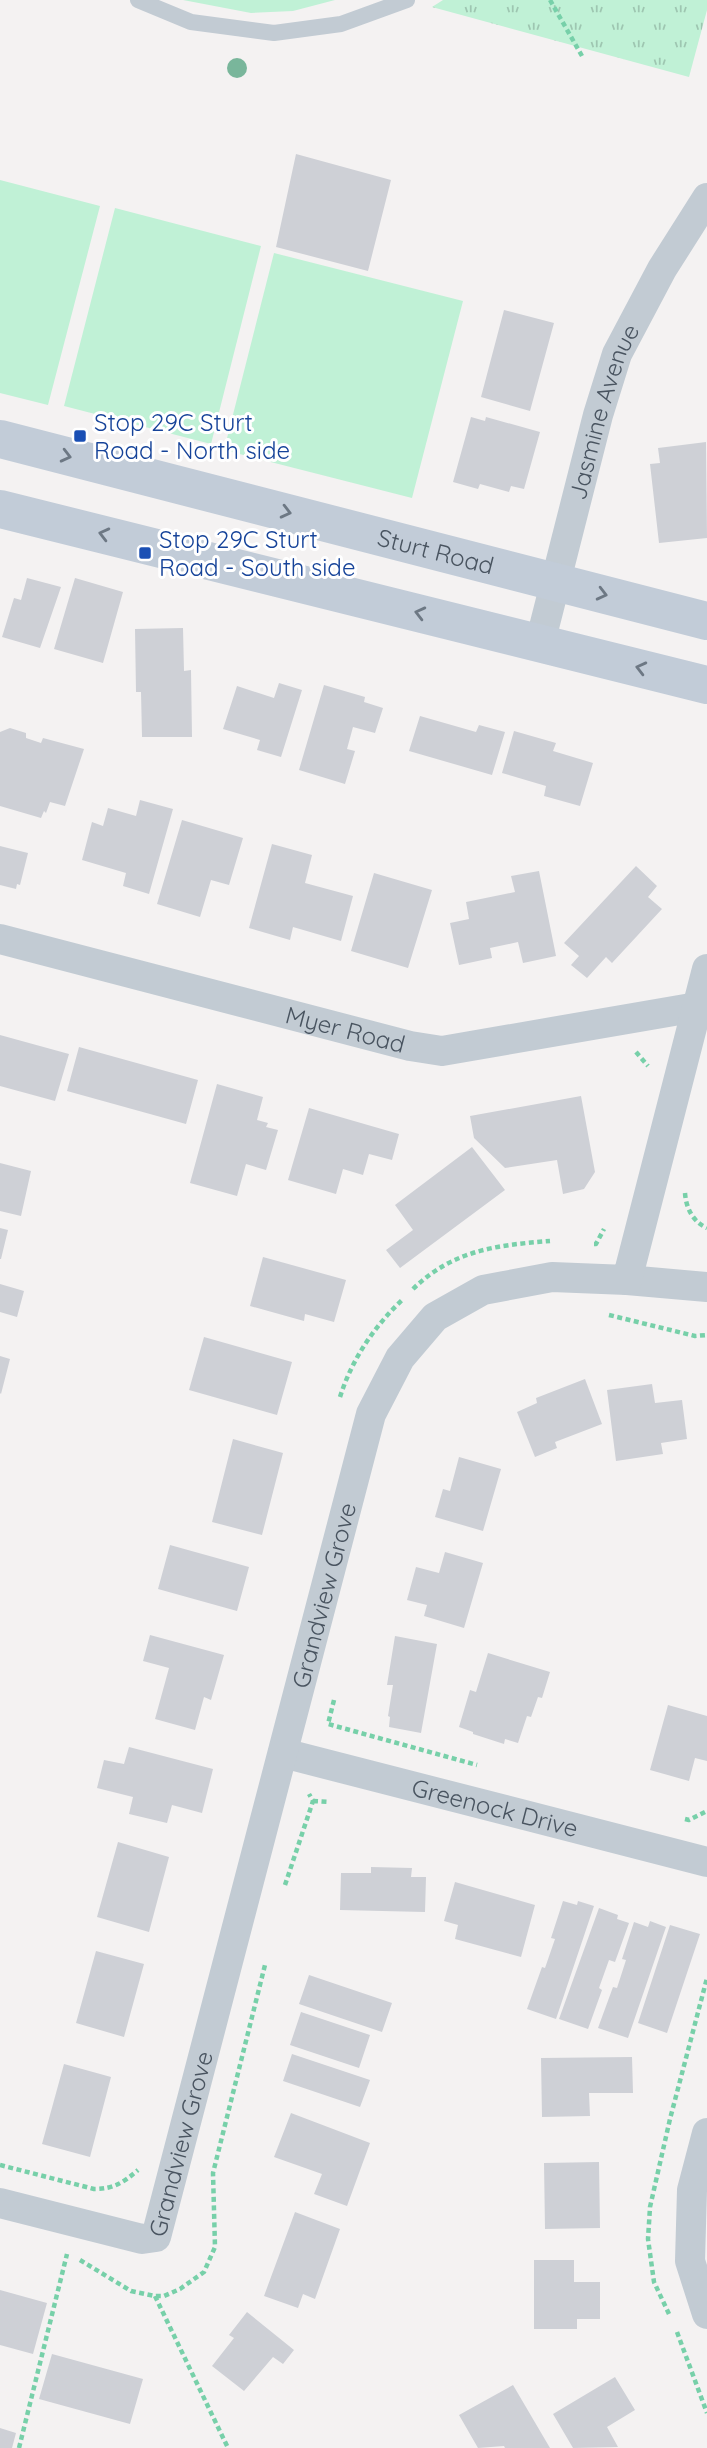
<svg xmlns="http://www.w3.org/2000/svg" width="707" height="2448" viewBox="0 0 707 2448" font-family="Quicksand,sans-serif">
<defs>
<pattern id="park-tufts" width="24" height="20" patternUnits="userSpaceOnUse" patternTransform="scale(1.75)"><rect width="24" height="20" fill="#c0f1d6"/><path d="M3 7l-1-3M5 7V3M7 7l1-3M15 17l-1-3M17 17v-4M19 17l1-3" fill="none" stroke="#9ec6b1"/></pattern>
</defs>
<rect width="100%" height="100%" fill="#f4f2f2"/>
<path fill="#c0f1d6" d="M183,0H335L293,11L251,13Z
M0,180L100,206L48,405L0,393Z
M115,208L261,246L211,444L64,406Z
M274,253L463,301L412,498L224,450Z"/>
<path fill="url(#park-tufts)" d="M443,0H707V10L689,77L432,7Z"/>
<path fill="#ced0d6" d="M296,154L391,180L368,271L276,247Z
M504,310L554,323L530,411L481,397Z
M471,417L485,421L486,417L540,432L524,489L511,486L509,492L480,484L478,489L453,482Z
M706,442L707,538L659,543L650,464L660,463L658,448Z
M27,578L61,587L40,648L2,637L14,598L21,600Z
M75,578L123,592L103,663L54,649Z
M183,628L184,671L191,670L192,737H142L141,692H136L135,629Z
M279,683L302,690L281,757L257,750L260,740L223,729L237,686L274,698Z
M324,685L365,697L364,702L383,708L375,733L353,727L347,749L355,751L345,784L299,770Z
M420,716L476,732L479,725L505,732L492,775L409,751Z
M10,728L26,733V738L41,743L43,738L84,749L65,806L50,802L46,813L44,811L41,818L0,806V732Z
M514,731L556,743L553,751L593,763L580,806L544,796L546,786L502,773Z
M140,800L173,809L149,894L123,886L126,873L82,860L92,822L103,826L108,808L136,816Z
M182,820L243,838L229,885L211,880L200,917L157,904Z
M272,844L312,855L305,883L353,896L341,941L293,927L290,940L249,928Z
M0,846L28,853L20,885L17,884L16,889L0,885Z
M636,866L657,886L648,897L662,909L612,963L606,957L587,978L571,965L579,956L564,943Z
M539,871L556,956L523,963L518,942L490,948L492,958L459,965L450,923L469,919L466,902L515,892L511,876Z
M374,873L432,890L408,968L351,951Z
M0,1035L69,1054L55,1101L0,1086Z
M79,1047L198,1080L186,1124L67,1091Z
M217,1084L263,1097L257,1120L268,1123L266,1127L278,1130L266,1170L246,1164L237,1196L190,1183Z
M581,1096L595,1172L584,1189L563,1194L557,1160L505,1168L474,1138L470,1116Z
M309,1108L399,1134L392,1160L369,1154L363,1175L343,1169L336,1194L288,1180Z
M472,1147L505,1190L400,1268L386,1250L413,1230L395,1205Z
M0,1163L31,1171L21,1216L0,1211Z
M0,1228L8,1230L1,1259H0Z
M263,1257L346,1280L334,1322L305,1314L304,1321L250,1306Z
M0,1284L24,1291L17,1317L0,1312Z
M204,1337L292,1362L277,1415L189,1390Z
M0,1356L10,1359L1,1394L0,1393Z
M585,1379L602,1424L555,1442L557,1448L535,1457L517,1412L537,1403L536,1398Z
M652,1384L655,1403L682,1400L687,1439L661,1443L663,1454L616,1461L607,1390Z
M233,1439L283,1453L262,1535L212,1522Z
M459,1457L501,1469L483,1531L435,1517L443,1489L450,1491Z
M170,1545L249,1567L237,1611L158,1589Z
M445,1552L483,1563L464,1628L424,1616L427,1605L407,1600L416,1567L439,1573Z
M150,1635L224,1655L211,1700L204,1697L195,1730L155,1719L169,1668L143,1661Z
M395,1636L437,1644L421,1733L389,1727L390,1717L388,1716L393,1685H387Z
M488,1653L550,1672L542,1698L538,1697L531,1717L527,1716L518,1743L505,1739L504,1744L473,1734V1732L459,1727L470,1690L476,1692Z
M668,1705L707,1716V1761L695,1758L689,1781L650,1770Z
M129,1747L213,1769L202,1813L172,1805L167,1823L129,1814L133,1797L97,1788L104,1760L124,1764Z
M118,1842L169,1857L149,1932L97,1917Z
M371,1867L412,1868L411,1877H426L425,1912L340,1910L341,1873H371Z
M455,1882L535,1905L521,1957L455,1939L458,1925L444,1921Z
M563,1901L577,1905L578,1901L594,1906L556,2019L527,2009L542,1967L545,1968L555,1939L551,1938Z
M599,1908L618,1915L617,1919L629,1923L615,1962L609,1960L599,1988L602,1990L588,2029L559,2019Z
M650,1921L666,1927L628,2038L598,2028L613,1987L617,1988L626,1960L622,1959L634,1922L648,1927Z
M670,1925L700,1934L667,2033L638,2023Z
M96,1951L144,1964L124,2037L76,2023Z
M309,1975L392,2003L382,2032L299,2004Z
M301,2012L370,2035L359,2068L290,2045Z
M292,2054L370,2080L360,2107L283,2081Z
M632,2057L633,2093H589L590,2116L542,2117L541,2058Z
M64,2064L111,2077L90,2157L42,2144Z
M291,2113L370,2143L347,2206L314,2194L322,2174L274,2157Z
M599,2162L600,2228L545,2229L544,2163Z
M295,2212L340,2229L315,2299L303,2294L298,2308L264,2296Z
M534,2260H574V2282H600V2319H577V2329H534Z
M0,2290L47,2303L33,2354L0,2345Z
M247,2312L294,2350L283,2364L273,2357L244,2391L212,2366L234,2338L229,2335Z
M52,2354L143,2379L130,2424L39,2399Z
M615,2377L635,2410L607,2427L618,2447L573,2448L553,2414Z
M513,2385L550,2448H505L504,2446L478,2448L459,2415Z
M0,2428L16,2433L12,2448H0Z"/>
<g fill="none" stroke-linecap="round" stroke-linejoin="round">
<path stroke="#77d0a9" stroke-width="4.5" stroke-dasharray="5 3.5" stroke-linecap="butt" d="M550,0L582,56
M636,1052L648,1066
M685,1193C686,1208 693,1222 707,1228
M594,1244H596L604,1229
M413,1289C453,1250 497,1245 550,1241
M609,1315L695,1336L707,1335
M340,1397C352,1359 374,1327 402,1300
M334,1700L328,1724L477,1765
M313,1801L329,1802
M685,1819L689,1820L707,1811
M285,1885L313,1801L309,1794
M0,2165L94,2189C113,2189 123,2183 138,2170
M80,2260L131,2291L155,2296H164L180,2289L204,2272L215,2247L213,2173L265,1965
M155,2296L228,2448
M669,2314L654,2282L648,2239L650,2207L670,2119L707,1978
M677,2332L707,2413
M19,2448L67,2254"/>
<path stroke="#c2cbd3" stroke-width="16" d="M138,0L191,22L274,33L341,24L407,0"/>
<g stroke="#c2cbd3" stroke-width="30">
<path id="s1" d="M540,643L598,415L617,354L662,269L707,198"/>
<path id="s2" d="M0,939L410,1046L442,1051L697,1007"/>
<path d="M627,1280L707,1287"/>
<path id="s3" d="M283,1753L707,1862"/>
<path d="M707,2133L692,2190L690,2261L707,2314"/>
<path id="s4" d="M0,2203L142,2239L156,2237L371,1414L400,1358L435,1317L483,1290L552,1277L627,1280L707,969"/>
</g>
<g stroke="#c2ccd8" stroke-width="38">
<path id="s5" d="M0,439L707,621"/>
<path d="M0,509L707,685"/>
</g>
</g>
<circle fill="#79b69b" cx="237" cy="68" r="10"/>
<defs><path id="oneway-chevron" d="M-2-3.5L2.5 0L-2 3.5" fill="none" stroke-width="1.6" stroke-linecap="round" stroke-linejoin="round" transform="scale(1.75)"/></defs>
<g stroke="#6d7884">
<use href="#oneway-chevron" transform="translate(66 456) rotate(14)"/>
<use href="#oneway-chevron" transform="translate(286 512) rotate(14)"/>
<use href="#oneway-chevron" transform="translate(104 534) rotate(-166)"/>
<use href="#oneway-chevron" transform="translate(602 594) rotate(14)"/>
<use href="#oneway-chevron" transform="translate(420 613) rotate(-166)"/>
<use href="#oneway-chevron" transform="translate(641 668) rotate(-166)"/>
</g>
<g fill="#1a4fb4" stroke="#fff" stroke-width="2.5">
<rect x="73" y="429" width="14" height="14" rx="3.5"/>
<rect x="138" y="546" width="14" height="14" rx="3.5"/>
</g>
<g text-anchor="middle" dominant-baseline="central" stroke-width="6" stroke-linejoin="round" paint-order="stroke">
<g font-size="24" fill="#495460" stroke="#fff">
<text stroke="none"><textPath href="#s1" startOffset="240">Jasmine Avenue</textPath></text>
<text stroke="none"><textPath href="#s5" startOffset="450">Sturt Road</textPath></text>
<text stroke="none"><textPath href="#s2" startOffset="357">Myer Road</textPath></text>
<text stroke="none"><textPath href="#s4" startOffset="824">Grandview Grove</textPath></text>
<text stroke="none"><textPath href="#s3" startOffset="219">Greenock Drive</textPath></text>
<text stroke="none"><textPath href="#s4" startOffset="257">Grandview Grove</textPath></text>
</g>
<g font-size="24" fill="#164399" stroke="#fff" text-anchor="start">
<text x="94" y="422">Stop 29C Sturt<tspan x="94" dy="28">Road - North side</tspan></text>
<text x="159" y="539">Stop 29C Sturt<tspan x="159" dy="28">Road - South side</tspan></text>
</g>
</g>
</svg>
